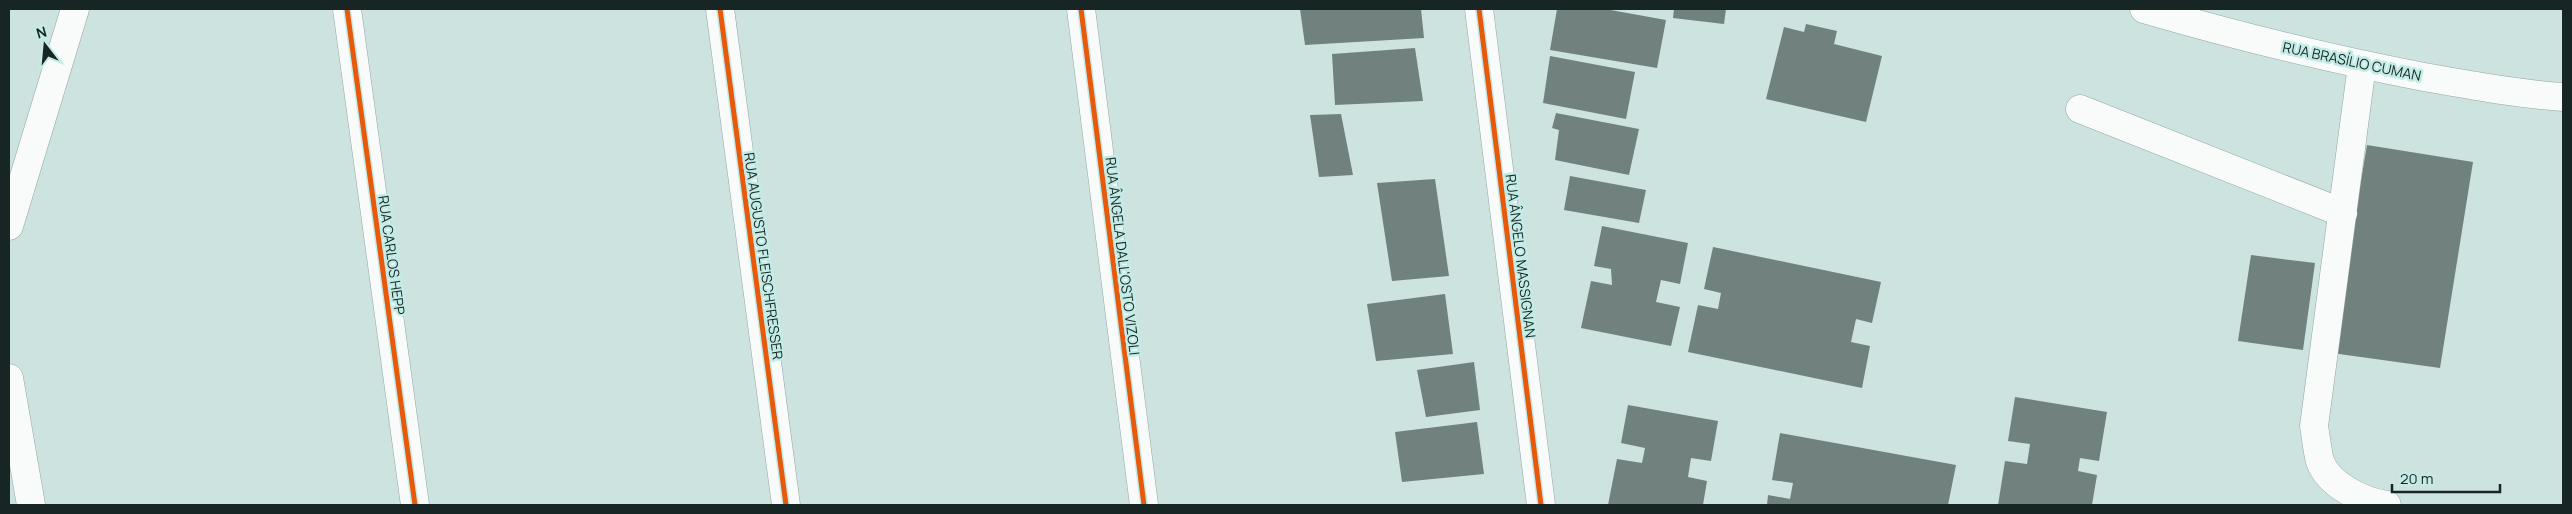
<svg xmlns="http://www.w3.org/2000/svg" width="2572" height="514" viewBox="0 0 2572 514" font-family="Manrope,sans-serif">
<rect width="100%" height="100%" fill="#cde3e0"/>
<path fill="#71817d" d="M1300,9H1421L1424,38L1305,45Z
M1557,9H1605L1666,20L1657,68L1550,50Z
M1674,9H1726L1724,24L1673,18Z
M1806,24L1837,31L1834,44L1882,56L1866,122L1766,99L1784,27L1804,32Z
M1415,48L1423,101L1335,105L1332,54Z
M1550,56L1635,72L1626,119L1543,103Z
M1556,113L1639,129L1629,175L1555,160L1559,130L1552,128Z
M1341,114L1353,175L1319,177L1310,115Z
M2367,145L2473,162L2440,368L2332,353Z
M1570,176L1646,190L1639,223L1564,210Z
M1435,179L1449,276L1392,281L1377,183Z
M1602,226L1688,243L1680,284L1661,280L1656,302L1680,307L1671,346L1581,328L1591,281L1612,285L1611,269L1594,266Z
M1713,247L1881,282L1872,323L1856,319L1851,342L1870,346L1862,388L1688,352L1698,305L1718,309L1721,293L1704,289Z
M2251,255L2315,263L2303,350L2238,341Z
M1445,294L1453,354L1376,361L1367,304Z
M1474,362L1480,410L1426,417L1417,370Z
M2015,397L2107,412L2099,461L2080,458L2078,471L2097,475L2092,505H1998L2005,461L2027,464L2030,444L2008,441Z
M1628,405L1718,421L1711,461L1691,458L1688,477L1707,481L1703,505H1608L1617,459L1642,463L1645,448L1621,443Z
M1477,422L1484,474L1402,482L1395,432Z
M1780,433L1956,465L1948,505H1767L1768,495L1790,499L1793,483L1772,480Z"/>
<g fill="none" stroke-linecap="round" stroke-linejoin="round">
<defs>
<path id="minor" d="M347,9L415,505
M720,9L786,505
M1081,9L1144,505
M1479,9L1541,505
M2144,9C2237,36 2330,59 2424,77C2470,85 2517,94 2563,97
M2362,65L2314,426C2316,437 2317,450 2320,461C2328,485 2364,502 2387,505
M2080,109L2343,213
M9,226L75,9
M9,378L31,505"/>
</defs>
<use href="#minor" stroke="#94a5a4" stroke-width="29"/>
<use href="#minor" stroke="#f8fbfa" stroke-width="28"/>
<defs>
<path id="cycleway" d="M347,9L415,505
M720,9L786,505
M1081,9L1144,505
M1479,9L1541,505"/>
</defs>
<use href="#cycleway" stroke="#c4ece7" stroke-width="8"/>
<use href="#cycleway" stroke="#e8590c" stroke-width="5"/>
</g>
<g text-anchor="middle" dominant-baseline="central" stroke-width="5" stroke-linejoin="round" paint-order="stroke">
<g font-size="14" fill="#172624" stroke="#c4ece7">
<text transform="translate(2352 61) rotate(12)">RUA BRASÍLIO CUMAN</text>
<text transform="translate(392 255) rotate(82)">RUA CARLOS HEPP</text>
<text transform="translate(764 256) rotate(82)">RUA AUGUSTO FLEISCHFRESSER</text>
<text transform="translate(1123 256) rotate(83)">RUA ÂNGELA DALL'OSTO VIZOLI</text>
<text transform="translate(1521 256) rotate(83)">RUA ÂNGELO MASSIGNAN</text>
</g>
</g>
<rect width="2572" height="514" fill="none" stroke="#172624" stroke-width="20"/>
<g transform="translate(45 45) rotate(344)" stroke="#c4ece7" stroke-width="4" paint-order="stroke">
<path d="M0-4L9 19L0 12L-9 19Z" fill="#172624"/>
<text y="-8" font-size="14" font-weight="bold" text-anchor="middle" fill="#172624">N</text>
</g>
<path d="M2392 484v8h108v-8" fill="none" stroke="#172624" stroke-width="2.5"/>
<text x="2400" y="484" font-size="15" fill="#172624" stroke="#c4ece7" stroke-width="4" paint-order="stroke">20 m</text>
</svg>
